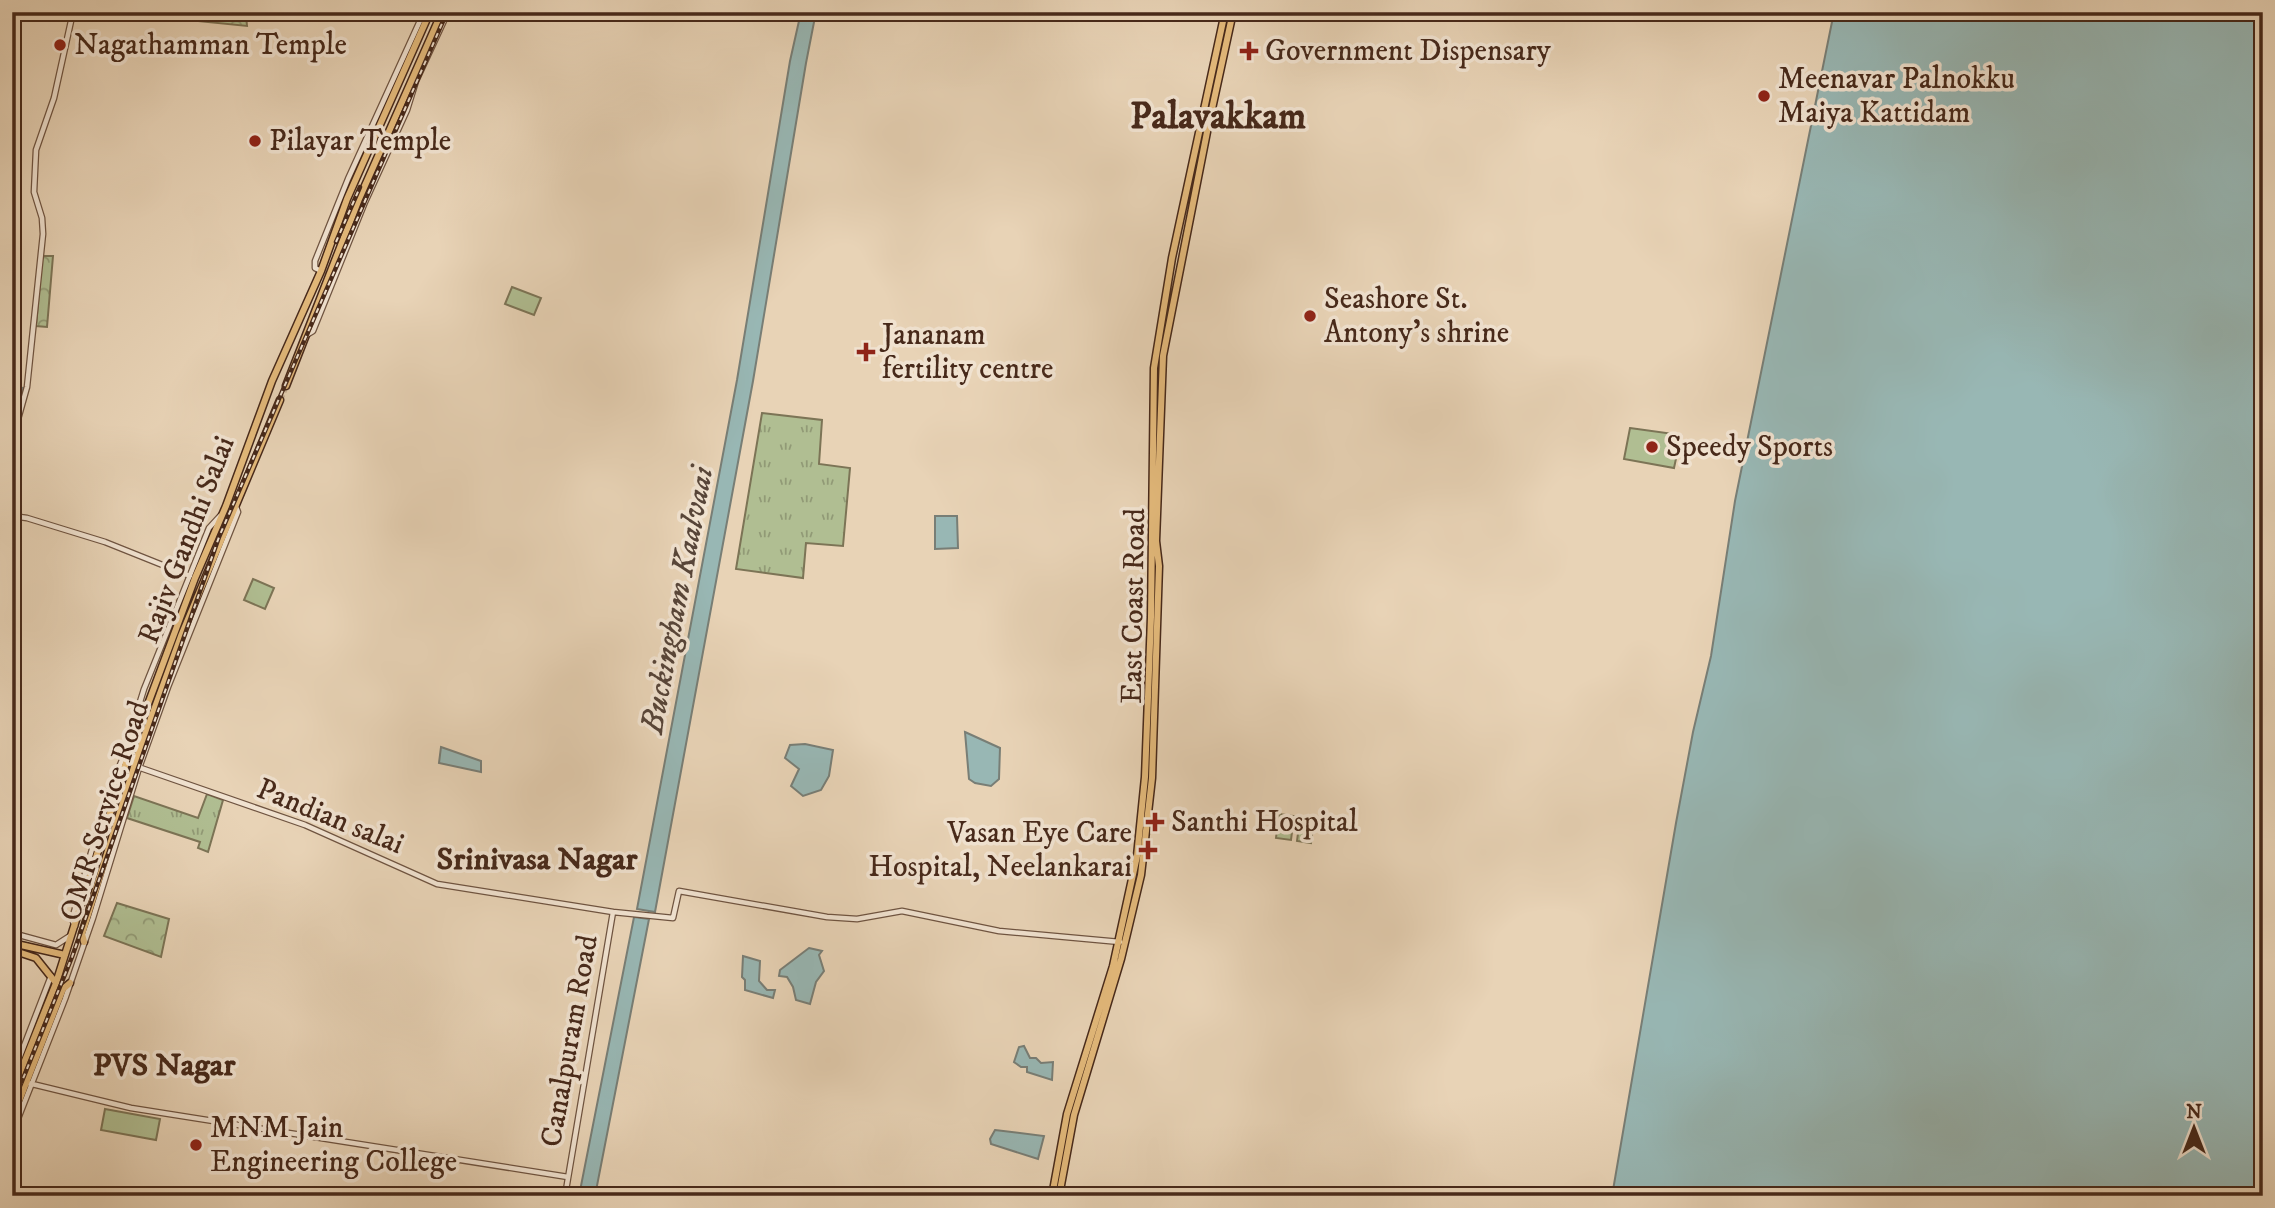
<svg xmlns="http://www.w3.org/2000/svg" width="2275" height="1208" viewBox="0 0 2275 1208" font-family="'IM FELL DW Pica',serif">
<defs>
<pattern id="grass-tufts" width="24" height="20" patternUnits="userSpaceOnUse" patternTransform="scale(1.75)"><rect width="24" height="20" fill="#b0be92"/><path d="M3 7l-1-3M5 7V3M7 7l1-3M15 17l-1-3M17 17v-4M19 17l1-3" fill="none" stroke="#919a76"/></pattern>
<pattern id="park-crowns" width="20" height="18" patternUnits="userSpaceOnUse" patternTransform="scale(1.75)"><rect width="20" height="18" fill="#b0be92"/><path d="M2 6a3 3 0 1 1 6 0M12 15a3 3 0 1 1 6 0" fill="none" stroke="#919a76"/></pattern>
</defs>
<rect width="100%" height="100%" fill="#e8d3b6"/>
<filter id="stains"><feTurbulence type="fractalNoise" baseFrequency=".00286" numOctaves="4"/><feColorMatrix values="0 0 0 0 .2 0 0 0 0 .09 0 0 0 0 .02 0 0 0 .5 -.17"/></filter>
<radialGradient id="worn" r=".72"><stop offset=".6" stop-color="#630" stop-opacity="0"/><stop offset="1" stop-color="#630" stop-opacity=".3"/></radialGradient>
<path fill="url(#grass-tufts)" stroke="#7c7456" stroke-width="2" d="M762,413L822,420L819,464L850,468L843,546L806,543L803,578L736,569Z
M207,794L223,800L208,852L198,848L200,842L127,818L134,796L198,818Z"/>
<path fill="url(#park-crowns)" stroke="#7c7456" stroke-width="2" d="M108,12L246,15L247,26Z
M42,256H53L47,327L36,326Z
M117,903L169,919L161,957L104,936Z"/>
<path fill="#b0be92" stroke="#7c7456" stroke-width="2" d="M512,287L541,298L534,315L505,304Z
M1630,428L1681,435L1674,468L1624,459Z
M253,579L274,588L265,609L244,600Z
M1279,814L1294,816L1291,840L1276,838Z
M1300,818L1314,819L1311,843L1297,841Z
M105,1109L160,1119L156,1140L101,1130Z"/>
<path fill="#98b7b4" stroke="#787e76" stroke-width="2" d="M801,12H816L806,63L753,381L655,912L637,909L737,380L790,61Z
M1834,12H2263V1196H1612L1676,823L1693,732L1711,656L1735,501Z
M12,387L23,388L12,427Z
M935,516H957L958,548L935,549Z
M965,732L1000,748L999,779L991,786L975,783L969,779Z
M805,744L833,750L829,776L821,790L803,796L791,786L799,769L785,758L790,745Z
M441,747L481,761V772L439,763Z
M634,917L649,919L595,1196H579Z
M809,948L822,951L819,955L824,971L816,982L810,1004L796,1000L793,987L787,977L779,976L780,970Z
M743,956L760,961L759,981L767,990H775L773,998L745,990V980L742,977Z
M1024,1046L1030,1058H1036L1041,1063L1053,1062L1052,1080L1027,1072V1067H1021L1014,1062L1019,1047Z
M995,1130L1044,1136L1038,1159L991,1144L990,1139Z"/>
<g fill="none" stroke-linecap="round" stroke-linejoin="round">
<path stroke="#c8b197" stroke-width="6" stroke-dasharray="6 3" stroke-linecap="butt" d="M280,400L286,386"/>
<defs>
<path id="minor" d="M321,271L315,268V261L348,179L424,12
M308,334L313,331L365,202L407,110L416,81L448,12
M12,434L15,430L27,387L43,234L42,218L34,192L36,150L54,98L73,12
M12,516L27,518L105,542L190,576
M135,766L305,825L437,884L613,912L673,918L679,891L827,917L857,919L902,911L999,931L1120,942
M75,926L72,919L107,797L122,760L144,689L209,528L220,516
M12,933L56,945L70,936
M12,1077L51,976
M28,1083L131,1108L568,1177
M12,1134L65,999L93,918L139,768L168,687L238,512L236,507
M565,1196L613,912"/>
<path id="major" d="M286,386L359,199L442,12
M84,942L82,934L139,751L181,636L280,400
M12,943L65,955
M12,950L36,958L56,983
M12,1093L56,983L126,763L195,578L226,506L272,381L321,271L347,199L430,12
M12,1119L63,989L70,983
M1052,1196L1067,1114L1113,966L1137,856L1145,777L1151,617L1154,368L1172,258L1225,12
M1059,1196L1074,1115L1121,959L1141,875L1152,778L1159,566L1156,541L1163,356L1207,132L1233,12"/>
</defs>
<use href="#minor" stroke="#6f5441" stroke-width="7"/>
<use href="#major" stroke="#47291a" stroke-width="9"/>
<use href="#minor" stroke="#f0e2d0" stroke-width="4.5"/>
<use href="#major" stroke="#e4ba7b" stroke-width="6"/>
<defs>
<path id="rail" d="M336,242L360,187
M12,1106L72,957L219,537L447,12"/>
</defs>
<use href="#rail" stroke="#47291a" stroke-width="4.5"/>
<use href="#rail" stroke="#f0e2d0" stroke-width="2" stroke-dasharray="5" stroke-linecap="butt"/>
</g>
<g fill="#8f2418" stroke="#f0e2d0" stroke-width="2.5">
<circle cx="60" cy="45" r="7"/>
<path d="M1245.5 40.5h7v7h7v7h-7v7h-7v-7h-7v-7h7z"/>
<circle cx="1764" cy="96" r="7"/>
<circle cx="255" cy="141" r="7"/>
<circle cx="1310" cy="316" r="7"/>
<path d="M862.5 341.5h7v7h7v7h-7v7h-7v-7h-7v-7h7z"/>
<circle cx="1652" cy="447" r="7"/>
<path d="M1151.5 811.5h7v7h7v7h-7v7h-7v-7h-7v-7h7z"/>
<path d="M1144.5 839.5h7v7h7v7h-7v7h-7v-7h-7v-7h7z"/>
<circle cx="196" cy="1145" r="7"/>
</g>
<g text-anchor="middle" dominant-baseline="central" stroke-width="7" stroke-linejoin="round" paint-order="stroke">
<g font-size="30" fill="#47291a" stroke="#f0e2d0" text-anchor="start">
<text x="74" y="45">Nagathamman Temple</text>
<text x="1265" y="51">Government Dispensary</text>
<text x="1778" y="79">Meenavar Palnokku<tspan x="1778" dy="34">Maiya Kattidam</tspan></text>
<text x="269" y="141">Pilayar Temple</text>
<text x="1324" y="299">Seashore St.<tspan x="1324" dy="34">Antony's shrine</tspan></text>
<text x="882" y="335">Jananam<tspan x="882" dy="34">fertility centre</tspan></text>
<text x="1666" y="447">Speedy Sports</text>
<text x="1171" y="822">Santhi Hospital</text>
<text x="1132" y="833" text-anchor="end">Vasan Eye Care<tspan x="1132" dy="34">Hospital, Neelankarai</tspan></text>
<text x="210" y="1128">MNM Jain<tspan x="210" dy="34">Engineering College</tspan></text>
</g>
<g font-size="30" fill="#47291a" stroke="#f0e2d0">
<text transform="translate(187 540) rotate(-69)">Rajiv Gandhi Salai</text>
<text transform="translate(1134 606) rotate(-89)">East Coast Road</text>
<text transform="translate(105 811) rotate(-72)">OMR Service Road</text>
<text transform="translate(330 817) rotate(22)">Pandian salai</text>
<text transform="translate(570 1041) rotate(-80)">Canalpuram Road</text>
</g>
<g font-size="32" font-style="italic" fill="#574539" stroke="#f0e2d0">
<text transform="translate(678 600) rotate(-79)">Buckingham Kaalvaai</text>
</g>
<g font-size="32" font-weight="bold" fill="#47291a" stroke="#f0e2d0">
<text x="537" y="860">Srinivasa Nagar</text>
<text x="164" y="1066">PVS Nagar</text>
</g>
<g font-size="37" font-weight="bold" fill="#47291a" stroke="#f0e2d0">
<text x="1218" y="117">Palavakkam</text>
</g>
</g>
<rect width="2275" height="1208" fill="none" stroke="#e8d3b6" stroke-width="42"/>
<rect x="14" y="14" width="2247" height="1180" fill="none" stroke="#47291a" stroke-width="3.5"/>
<rect x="21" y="21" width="2233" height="1166" fill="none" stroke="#47291a" stroke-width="2"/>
<g transform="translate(2194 1128)" stroke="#f0e2d0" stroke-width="5" paint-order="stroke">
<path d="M0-5L12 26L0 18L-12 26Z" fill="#47291a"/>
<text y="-10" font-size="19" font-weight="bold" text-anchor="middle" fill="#47291a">N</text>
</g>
<rect width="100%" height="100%" filter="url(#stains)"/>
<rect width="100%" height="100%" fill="url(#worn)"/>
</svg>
